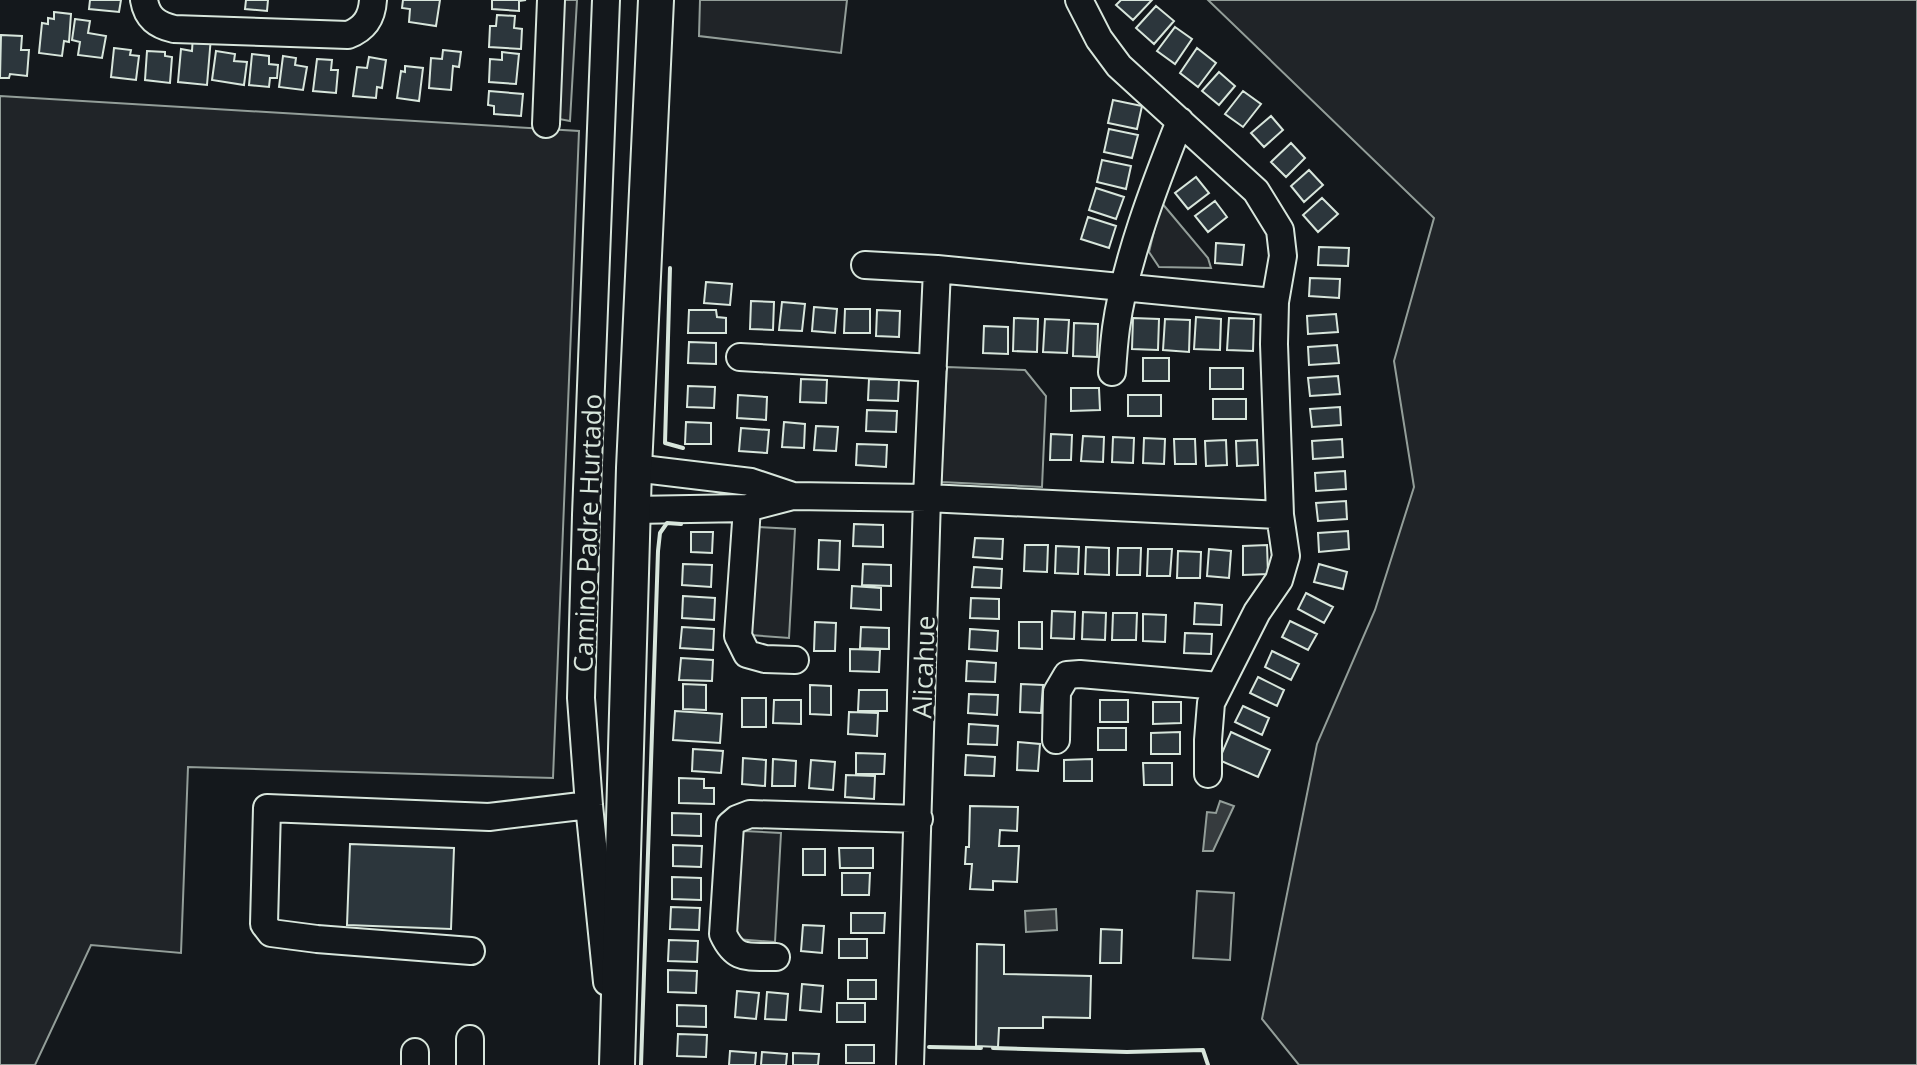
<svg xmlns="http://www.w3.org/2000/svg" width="1917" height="1065" viewBox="0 0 1917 1065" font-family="'Open Sans',sans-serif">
<rect width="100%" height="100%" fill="#14181c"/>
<path fill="#202428" stroke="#939e99" stroke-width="2" d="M563,0H577L570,121L559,119Z
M700,0H847L841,53L699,36Z
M1208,0H1917V1065H1299L1262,1019L1317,744L1375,610L1414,487L1394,361L1434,218Z
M0,96L579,131L553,778L188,767L181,953L91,945L35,1065H0Z
M1161,202L1208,258L1211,268L1159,267L1149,252Z
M947,367L1025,370L1046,396L1042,487L941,482Z
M757,527L795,529L789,638L750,635Z
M743,831L781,833L775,942L736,939Z
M1197,891L1234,893L1230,960L1193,958Z"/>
<path fill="#363b3e" stroke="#939e99" stroke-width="2" d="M1220,801L1234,806L1213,851H1203L1207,812L1216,813Z
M1056,909L1057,930L1026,932L1025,911Z"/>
<path fill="#2c363c" stroke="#d8e6dc" stroke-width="2" d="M90,0H121L119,12L89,9Z
M246,0H268L267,11L245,9Z
M403,0H440L436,26L409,22L410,9L402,8Z
M492,0H526L519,1V11L492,9Z
M1121,0H1152L1133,20L1116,5Z
M1156,6L1174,21L1154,44L1136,28Z
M54,12L71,14L69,42L64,41L62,56L39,53L42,23L48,24V18L54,19Z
M497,15L515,16L514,28L522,29L521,49L489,47L490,26H496Z
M75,19L90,21L88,33L106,36L102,58L78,55L80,42L72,40Z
M1175,27L1192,39L1175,64L1157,51Z
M1,35L22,36L21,50H29L27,76L10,74L9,78H0Z
M193,35L211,37L207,85L178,82L181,49L192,51Z
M114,48L131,50L130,55L139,56L136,80L111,77Z
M1197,48L1216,63L1198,87L1180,73Z
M443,50L461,52L459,67L453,66L451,90L429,88L431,58L442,59Z
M147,51L165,52V56L172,57L170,83L145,80Z
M216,51L235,54L234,61L247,62L244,85L212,80Z
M502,52L519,54L516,84L489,82L490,59L502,60Z
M252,54L269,56V64L278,65L277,78H270L269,87L249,85Z
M283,56L296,58L295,65L307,67L303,90L279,87Z
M369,57L386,60L382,88L377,87L376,98L353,96L357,67L367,68Z
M317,59L332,60L331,70H338L336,93L313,91Z
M405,66L423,68L419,101L397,98L401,71L405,72Z
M1219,72L1235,86L1219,105L1202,91Z
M489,91L523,94L521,116L494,114V106L488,105Z
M1243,91L1261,104L1243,127L1225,114Z
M1113,100L1142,106L1137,129L1108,123Z
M1271,116L1283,130L1264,147L1251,133Z
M1109,129L1138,135L1132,158L1104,152Z
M1291,143L1305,158L1286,177L1271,162Z
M1102,160L1131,166L1126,189L1097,182Z
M1309,170L1323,185L1304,202L1291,186Z
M1196,177L1209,193L1188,209L1175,193Z
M1096,188L1124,197L1116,219L1089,210Z
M1322,198L1338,214L1318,232L1303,215Z
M1215,201L1227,217L1208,232L1195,216Z
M1088,217L1116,226L1109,248L1081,239Z
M1216,243L1244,245L1242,265L1215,263Z
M1319,247L1349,248L1348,266L1318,265Z
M1310,278L1340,279L1339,298L1309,296Z
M706,282L732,284L730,305L704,303Z
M751,301L774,302L773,330L750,329Z
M782,302L805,304L802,331L779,330Z
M814,307L837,309L835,333L812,331Z
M845,309H870V333H844Z
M689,310H716L717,317L726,318V333H688Z
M877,310L900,311L899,337L876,336Z
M1336,314L1338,332L1308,334L1307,316Z
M1196,317L1221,319L1220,350L1194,349Z
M1014,318L1038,319L1037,352L1013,351Z
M1133,318L1159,319L1158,350L1132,349Z
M1229,318L1254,319L1253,351L1227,350Z
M1045,319L1069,320L1067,353L1043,352Z
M1165,319L1190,320L1189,352L1163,350Z
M1074,323L1098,324L1097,357L1073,356Z
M984,326L1008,327V354L983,353Z
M689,342L716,343V364L688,363Z
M1337,345L1339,363L1309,365L1308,347Z
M1143,358H1169V381H1143Z
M1210,368H1243V389H1210Z
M1338,376L1340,394L1310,396L1308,378Z
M801,379L827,380L826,403L800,402Z
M869,379L899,380L898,401L868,400Z
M688,386L715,387L714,408L687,407Z
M1071,388H1099L1100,410L1071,411Z
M738,395L767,397L766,420L737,418Z
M1128,395H1161V416H1128Z
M1213,399H1246V419H1213Z
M1340,407L1341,425L1312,427L1310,409Z
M867,410L897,411L896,432L866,431Z
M686,422L711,423V444H685Z
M784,422L805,424L804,448L782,447Z
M816,426L838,427L836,451L814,450Z
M741,428L769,430L767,453L739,451Z
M1051,434L1072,435L1071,460H1050Z
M1083,436L1104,437L1103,462L1081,461Z
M1113,437L1134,438L1133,463L1112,462Z
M1144,438L1165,439L1164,464L1143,463Z
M1174,439H1195L1196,464H1175Z
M1342,439L1343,457L1313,459L1312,441Z
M1226,440L1227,465L1206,466L1205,441Z
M1257,440L1258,465L1237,466L1236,441Z
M857,444L887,445L886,467L856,465Z
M1345,471L1346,489L1316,491L1315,473Z
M1346,501L1347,519L1318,521L1316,503Z
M854,524L883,525V547L853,546Z
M1348,531L1349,549L1319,552L1318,533Z
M691,532H713L712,553L691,552Z
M975,538L1003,539L1002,559L973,557Z
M819,540L840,541L839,570L818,569Z
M1025,545H1048L1047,572L1024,571Z
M1267,545L1268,574L1243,575V546Z
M1056,546L1079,547L1078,574L1055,573Z
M1086,547L1109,548V575L1085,574Z
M1118,548H1141L1140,575H1117Z
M1148,549H1172L1170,576H1147Z
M1209,549L1231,551L1229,578L1207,576Z
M1178,551L1201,552L1200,578H1177Z
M683,564L712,565L711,587L682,585Z
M863,564L891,565V586L862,585Z
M1319,564L1347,572L1343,589L1314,582Z
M974,567L1002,569L1001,588L972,587Z
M852,586L881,588V610L851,608Z
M1306,593L1333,607L1324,623L1298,609Z
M683,596L715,598L714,620L682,618Z
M971,598L999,599V619L970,618Z
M1195,603L1222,605L1221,625L1194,624Z
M1052,611L1075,612L1074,639L1051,638Z
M1083,612L1106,613L1105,640L1082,639Z
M1113,613H1137L1136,640H1112Z
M1143,614L1166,615L1165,642L1143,641Z
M1290,621L1317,634L1308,650L1282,637Z
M815,622L836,623L835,651H814Z
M1019,622H1042V649L1019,648Z
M682,627L714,629L713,650L680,648Z
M861,627L889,628V649L860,648Z
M970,629L998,631L997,651L969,649Z
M1185,633L1212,634L1211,654L1184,653Z
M850,649L880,650L879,672L850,671Z
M1272,651L1299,664L1291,680L1265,667Z
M681,658L713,660L712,681L679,680Z
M967,661L996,663L995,682L966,681Z
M1258,677L1284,690L1277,706L1250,693Z
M683,684L706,685V710L683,709Z
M1021,684L1043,685L1041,713L1020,712Z
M810,685L831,686V715L810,714Z
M859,690H887V711H858Z
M969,694L998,695L997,715L968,713Z
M742,698H766V727H742Z
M774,700H801V724L773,723Z
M1100,700H1128V722H1100Z
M1153,702H1181V723L1153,724Z
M1243,706L1269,718L1262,735L1235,722Z
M675,711L722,714L720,743L673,740Z
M849,712L878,713L877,736L848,734Z
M969,724L998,726L997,745L968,744Z
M1098,728H1126V750H1098Z
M1180,732V754H1151V733Z
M1231,732L1270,750L1258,777L1219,760Z
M1018,742L1040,744L1038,771L1017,770Z
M693,749L723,751L721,773L692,771Z
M856,753L885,754L884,774H856Z
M966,755L995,757L994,776L965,775Z
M743,758L766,760L765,786L742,784Z
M773,759L796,761L795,786H772Z
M1092,759V781H1064V760Z
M811,760L835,762L833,790L809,788Z
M1143,763H1172V785H1144Z
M846,775L875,776L874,799L845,797Z
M679,778L704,779V788H714V804L679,803Z
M970,806L1018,807L1017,831L1000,830L999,846H1019L1017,882L993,881V890L970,889L972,864H965L966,847H969Z
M672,813L701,814V836L672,835Z
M350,844L454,848L451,929L347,925Z
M673,845L702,846L701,867L673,866Z
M839,848H873V868H840Z
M803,849H825V875H803Z
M842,873H870L869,895H842Z
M672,877L701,878V900L672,899Z
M671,907L700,908L699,930L670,929Z
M851,913H885L884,933H851Z
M803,925L824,926L822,953L801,951Z
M1101,929L1122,930L1121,963H1100Z
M839,939H867V958H839Z
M669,940L698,941L697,962L668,961Z
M977,944L1004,945V974L1091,976L1090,1018L1043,1017V1028H999L998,1047L976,1046Z
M668,970L697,971L696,993L668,992Z
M848,980H876V999H848Z
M802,984L823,986L821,1012L800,1010Z
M737,991L759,993L756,1019L735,1017Z
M767,992L788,994L786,1020L765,1019Z
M837,1003H865V1022H837Z
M677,1005L706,1006V1027L677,1026Z
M678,1034L707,1035L706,1057L677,1056Z
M846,1045H874V1063H846Z
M730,1051L756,1053L755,1065H729Z
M762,1052L787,1054L786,1065H761Z
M793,1053L819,1054L818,1065H793Z"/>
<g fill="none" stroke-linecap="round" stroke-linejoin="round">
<defs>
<path id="minor" d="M144,0C147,18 157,25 174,29L348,35C364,29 372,18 373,0
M606,0L586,515L581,698L589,805L607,982
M1079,0L1099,39L1119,66L1256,191L1280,230L1283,256L1275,302L1274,344L1280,515L1286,556L1279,580L1257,612L1211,703L1208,740V774
M546,124L551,0
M865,265L937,269L1275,302
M740,357L933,368
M1112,372C1113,357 1114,343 1116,328C1125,262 1155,184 1180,121
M634,468L751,482L793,496
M747,508L738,636L747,654L765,659L795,660
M633,510L747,508L793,496L927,498L1280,515
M1056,740L1057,692L1067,675L1080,674L1219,686
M471,951L317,939L271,933L264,924L267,808L489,817L589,805
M776,957C748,956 736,962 723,934L730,825L737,819L750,814L919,819
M415,1052V1065
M470,1065V1039
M910,1065L927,498L937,269"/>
<path id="major" d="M617,1065L634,468L656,0"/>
</defs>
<use href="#minor" stroke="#d8e6dc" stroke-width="30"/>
<use href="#major" stroke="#d8e6dc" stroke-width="38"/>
<use href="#minor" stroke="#14181c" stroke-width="26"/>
<use href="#major" stroke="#14181c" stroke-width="34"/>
<path stroke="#d8e6dc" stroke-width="4" d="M670,268L665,443L683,448
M929,1047L981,1048
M993,1048L1127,1052L1203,1050L1208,1065
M641,1065L658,551L660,533L667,523L681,524"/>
</g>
<g text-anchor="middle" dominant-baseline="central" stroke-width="6" stroke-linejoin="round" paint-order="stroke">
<g font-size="26" fill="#d8e6dc" stroke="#14181c">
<text transform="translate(587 533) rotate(-88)">Camino Padre Hurtado</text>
<text transform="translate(923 667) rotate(-88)">Alicahue</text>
</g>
</g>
</svg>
